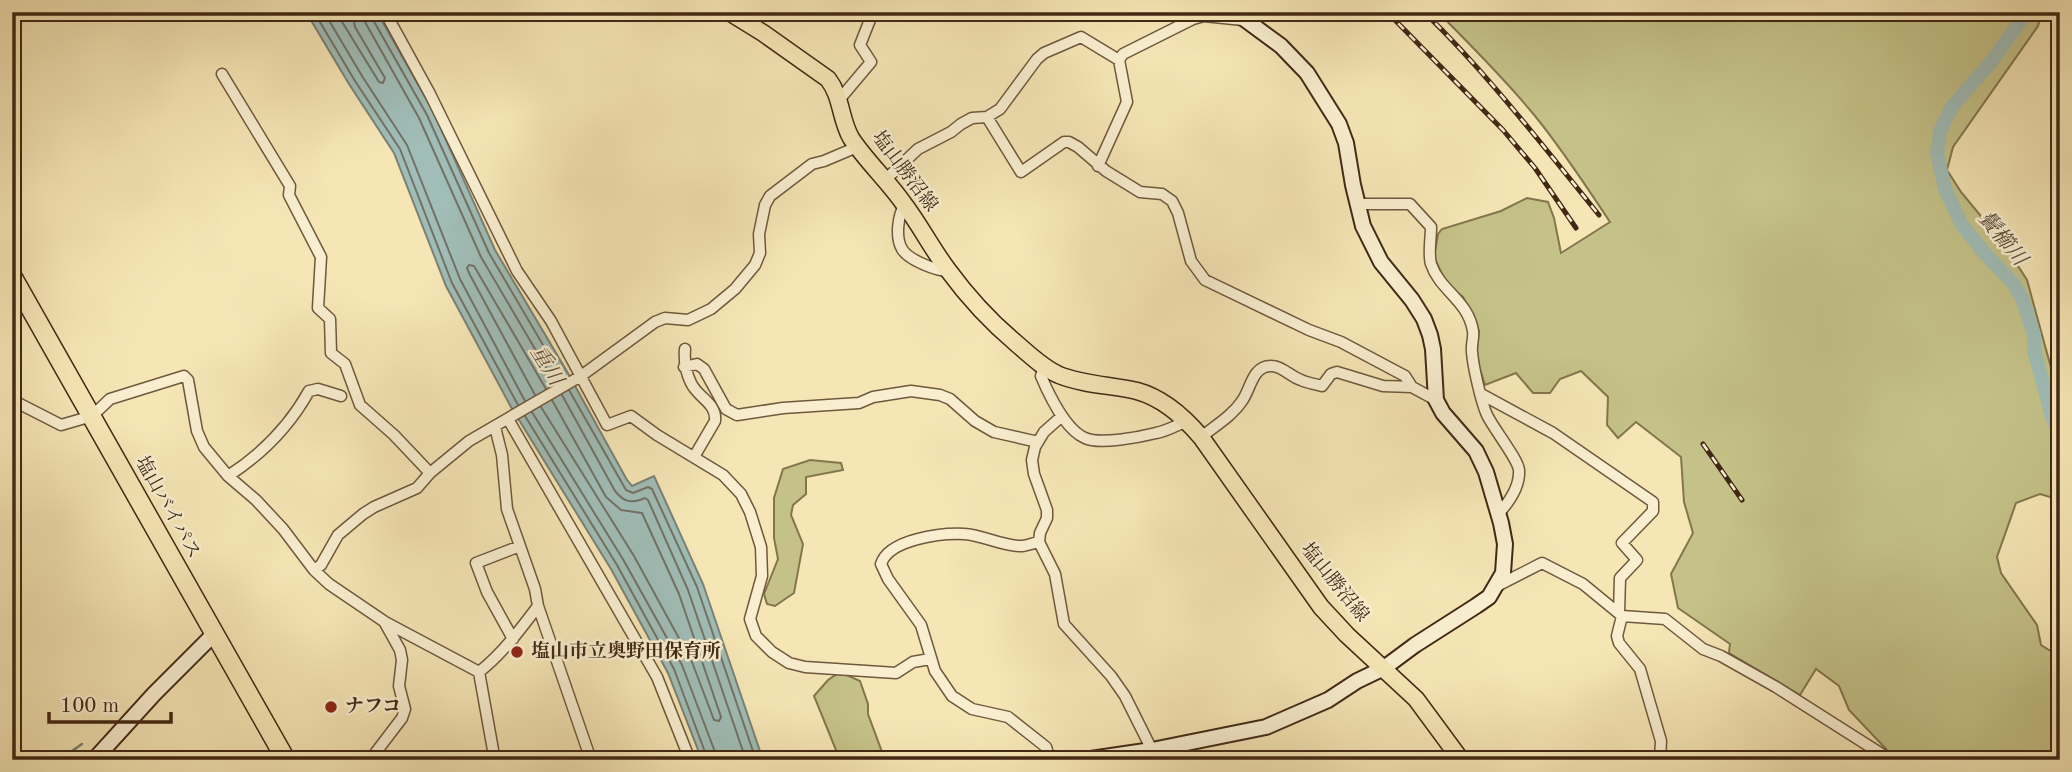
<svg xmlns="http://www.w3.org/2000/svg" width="2072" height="772" viewBox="0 0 2072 772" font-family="'Old Standard TT','Noto Serif JP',serif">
<rect width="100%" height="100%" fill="#f6e6b6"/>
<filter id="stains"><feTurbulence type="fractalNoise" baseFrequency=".00286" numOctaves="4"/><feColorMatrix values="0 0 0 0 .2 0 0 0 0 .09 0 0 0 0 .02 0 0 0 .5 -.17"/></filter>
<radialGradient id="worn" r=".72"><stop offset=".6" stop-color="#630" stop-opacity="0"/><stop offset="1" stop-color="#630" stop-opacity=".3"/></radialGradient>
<path fill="#c4c288" stroke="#83754e" stroke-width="2" d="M1438,12H2042L2038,26L1953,147L1947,170L1961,192L2004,244L2027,280L2055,382L2060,390V500L2040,494L2016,503L1997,557L2001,573L2037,625L2041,645L2060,657V760H1904L1887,750L1849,710L1839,686L1816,669L1800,695L1729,653L1730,644L1678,608L1671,574L1693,533L1684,502L1681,457L1636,422L1618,438L1607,425L1608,397L1581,371L1560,379L1550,393H1533L1516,373L1485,385L1476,357L1479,331L1463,297L1447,285L1434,257L1438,234L1442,229L1501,211L1527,198L1548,202L1554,218L1561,253L1610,222C1586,186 1562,149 1535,116C1505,79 1471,46 1438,12Z
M810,460L841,463L843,470L806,477V494L793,505L791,515L803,544L794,593L775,606L767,604L764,594L778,559L774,538V498L783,469Z
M840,672L860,681L868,704V714L885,760H840L814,696L828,680Z"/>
<path fill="#a0bdb7" stroke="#7a8176" stroke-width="2" d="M306,12H377L433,111L495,250L569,375L627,480L632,486L654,476L703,584L763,760H702L668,673L611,569L511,407L446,286L394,153L349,84Z"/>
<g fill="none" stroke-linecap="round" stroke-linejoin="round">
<path stroke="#717266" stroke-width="2" d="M314,12L355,81L400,149L452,283L518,405
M324,12L362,76L407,145L460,279L525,401
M336,12L379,82L383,83L385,78L355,27L352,12
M363,12L365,22L419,118L481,257L555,383
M372,12V18L427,115L489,253L563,379
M569,390L626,490L633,493L648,487L652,489L697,587L756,760
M535,395L470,275L467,268L469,265L474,266L546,389
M562,395L615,491C624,502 631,504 645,498L648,500L688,590L746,760
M541,407L634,556L692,662L714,720L719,721L721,717L679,594L642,513L621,510L606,497L552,400
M532,412L624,561L682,665L715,752L717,760
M525,416L617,565L674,669L708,760"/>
<path stroke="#7a8176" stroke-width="2.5" d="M12,753L20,760
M59,760L82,744"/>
<path stroke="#a0bdb7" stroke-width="14" d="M2027,12L1991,62L1952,107L1940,131L1937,153L1945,189L1962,225L1987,256L2013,283L2022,298L2034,335V350L2052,417L2060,433"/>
<defs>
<path id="street" d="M385,12L430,94L517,271L551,321L607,425L631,416L657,435L723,475L741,494L750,512L761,547L762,576L750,619L756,636L772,652L789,663L805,667L896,673L913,662L930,659
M1119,60L1123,54L1193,19L1204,16L1243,20
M222,74L290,186L289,195L321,257L318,308L330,319L331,353L345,364L360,405L394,435L430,473
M839,100L871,62L860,45L873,12
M987,117L1021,172L1064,142H1069L1078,147L1106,171L1140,192L1162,194L1172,201L1178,213L1191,261L1205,280L1309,330L1341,342L1405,376L1412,387
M1098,166L1127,102L1119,60
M886,179L918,149L951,132L961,124L972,118L987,117L1000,109L1037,59L1044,53L1081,37L1119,60
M905,204C898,215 895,237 902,249C908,260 937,271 948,271
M1358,204H1410L1431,227C1431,238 1428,254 1431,264C1440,291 1468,300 1473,331C1474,338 1471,345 1472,352C1473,366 1481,402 1487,415C1493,428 1518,459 1519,470C1520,486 1509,502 1499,513
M685,349C684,361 685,371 691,383C698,398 717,403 715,421L694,457
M684,367L697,364L704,369L726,409L737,415L783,408L859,403L873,397L911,391L940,395L950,399L975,421L994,432L1038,442
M1044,367L1041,376C1049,395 1066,430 1085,438C1100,445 1140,437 1156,433C1167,431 1177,425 1187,421
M1481,394L1553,433L1653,502V511L1622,543L1637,560L1620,578L1619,613
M12,400L61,425L92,416L110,399L184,376L188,380L197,431L204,447L228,476L256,500L283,529L314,570L329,584L385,622L479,672
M1062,416L1044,432L1035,447L1032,460L1034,474L1047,510V518L1040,533L1039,542L1055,574L1064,624L1111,676L1125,696L1157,760
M508,419L657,677L690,760
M495,427L502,455L507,509L535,589L538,606L591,760
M1201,437C1215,426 1232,416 1242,401C1251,389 1252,365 1272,366C1282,366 1291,377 1301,380C1307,383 1315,384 1322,386L1331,374L1337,372L1383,386L1412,387L1436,400
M228,476C262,454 289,427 309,391L318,389L341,396
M1039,542C1034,543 1028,545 1023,546C1003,547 984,535 964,534C941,533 889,539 881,564L888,579L921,625L935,671L952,696L972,709L1008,717L1046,747L1050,760
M314,570L321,565L338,535L363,514L374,507L417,488L430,473L469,441L581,376L655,322L665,318L688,320L711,309L735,289L755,265L760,253L759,234L765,205L770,196L812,164L824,161L857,147
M1497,586L1542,563L1583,584L1622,616L1665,619L1703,649L1721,656L1776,687L1891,760
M1622,616L1617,636L1619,643L1640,669L1661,741L1660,760
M513,639L487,592L476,563L520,546
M479,672C502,654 520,630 538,606
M479,672L493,750L492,760
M370,760L402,718L405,709L399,686L402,660L400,650L385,623"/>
<path id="secondary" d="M94,760L154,694L214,634
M1084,760L1152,750L1266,727L1328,700L1357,681L1384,668L1415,645L1476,606L1489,597L1503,573L1505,544L1501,523L1486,472L1476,451L1443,413L1436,400L1433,349L1430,335L1424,319L1412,300L1381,262L1363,226L1353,185L1346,143L1339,124L1307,73L1281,46L1235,12"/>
<path id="primary" d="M729,12L763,33L828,79C842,97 840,119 851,138C866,161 888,181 904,204C920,225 932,249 948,270C967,296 992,323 1017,344C1030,355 1043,368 1059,375C1084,385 1111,385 1137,391C1163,398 1184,417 1201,437L1321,607L1347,635L1416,699L1461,760"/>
<path id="highway" d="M12,276L286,760"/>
</defs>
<use href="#street" stroke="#6f583c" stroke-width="13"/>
<use href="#secondary" stroke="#422814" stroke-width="18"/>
<use href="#primary" stroke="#422814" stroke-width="19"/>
<use href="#highway" stroke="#422814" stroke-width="21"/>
<use href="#street" stroke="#f9efd0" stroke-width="10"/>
<use href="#secondary" stroke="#f9efd0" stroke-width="14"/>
<use href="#primary" stroke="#f6e6b6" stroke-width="16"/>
<use href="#highway" stroke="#f6e6b6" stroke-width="18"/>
<defs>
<path id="rail" d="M1387,12L1503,130L1535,168L1576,228
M1424,12C1488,74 1543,146 1599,215
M1703,444L1742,500"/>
</defs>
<use href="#rail" stroke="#422814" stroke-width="5"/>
<use href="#rail" stroke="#f9efd0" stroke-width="2.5" stroke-dasharray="8" stroke-linecap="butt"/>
</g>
<g fill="#8f2418" stroke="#f9efd0" stroke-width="2.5">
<circle cx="517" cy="652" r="7"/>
<circle cx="331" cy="707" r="7"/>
</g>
<g text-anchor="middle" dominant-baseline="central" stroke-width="5" stroke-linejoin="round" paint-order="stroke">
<g font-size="19" fill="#422814" stroke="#f9efd0">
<text transform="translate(904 172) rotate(53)">塩山勝沼線</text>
<text transform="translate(167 508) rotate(61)">塩山バイパス</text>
<text transform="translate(1334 583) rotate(51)">塩山勝沼線</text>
</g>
<g font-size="19" font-weight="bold" fill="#422814" stroke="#f9efd0" text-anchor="start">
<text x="531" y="652">塩山市立奥野田保育所</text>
<text x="345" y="707">ナフコ</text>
</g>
<g font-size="21" font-style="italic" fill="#5a4d3d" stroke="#f9efd0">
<text transform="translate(2002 239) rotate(51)">鬢櫛川</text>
<text transform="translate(546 366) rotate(58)">重川</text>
</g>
</g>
<rect width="2072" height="772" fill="none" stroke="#f6e6b6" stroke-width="42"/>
<rect x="14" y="14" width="2044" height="744" fill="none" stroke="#422814" stroke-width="3.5"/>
<rect x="21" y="21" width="2030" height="730" fill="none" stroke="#422814" stroke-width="2"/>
<path d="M49 712v10h122v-10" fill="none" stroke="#422814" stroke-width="3.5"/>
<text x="60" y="712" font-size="21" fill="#422814" stroke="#f9efd0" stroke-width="5" paint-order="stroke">100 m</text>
<rect width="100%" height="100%" filter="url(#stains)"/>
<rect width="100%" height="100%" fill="url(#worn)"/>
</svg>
